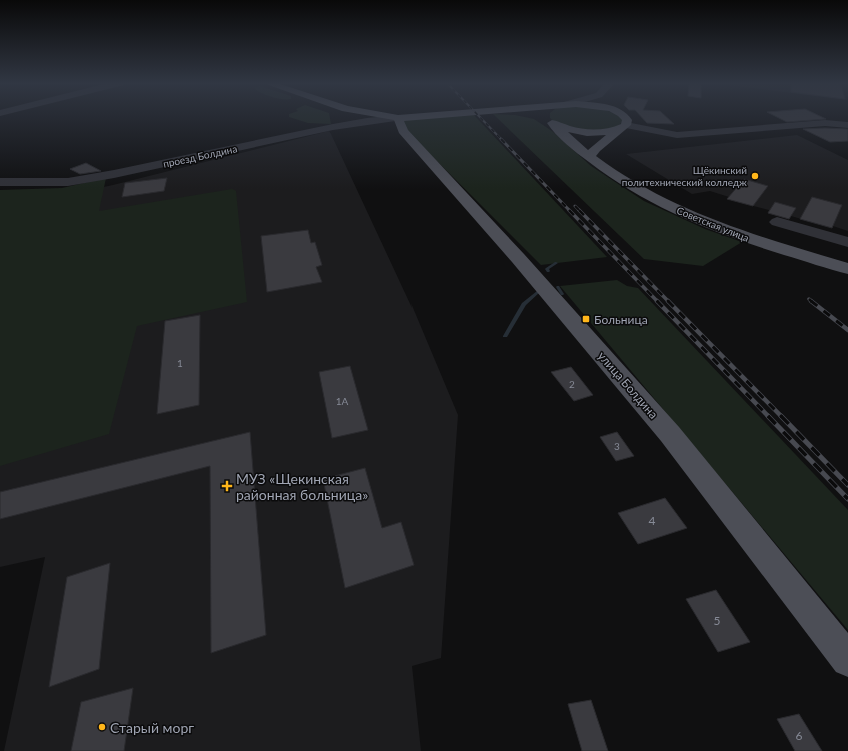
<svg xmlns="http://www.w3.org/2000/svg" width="848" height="751" viewBox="0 0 848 751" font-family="Lato,sans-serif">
<rect width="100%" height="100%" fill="#101011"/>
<path fill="#1c1c1e" d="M712,83H848V96L847,100Z
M329,131L331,134L412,308L411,303L458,415L441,658L412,666L421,751H4L45,557L0,567V226L51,198L113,185Z
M797,135L848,160V231L833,226L832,228L791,216L789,219L768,213L769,210L727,199L729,197L710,191L692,194L626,154Z"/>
<path fill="#1c241d" d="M260,86L291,96V99C282,101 261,95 254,88Z
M305,105L329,113L331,124L308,123L289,117V114L298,111L296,109Z
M564,106C585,107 605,105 622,119V122C612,137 561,130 550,118V113L555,109Z
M493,114L515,115L534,119L552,131L591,166L644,201L705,229L742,242L703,266L644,259Z
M474,115L607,257L541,265L406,130L401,119Z
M106,178L99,211L232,189L236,191L247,302L137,326L109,434L0,466V190L62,188Z
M617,280L627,286L638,288L848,510V630L560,286Z"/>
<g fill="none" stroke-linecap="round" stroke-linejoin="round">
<path fill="#262e36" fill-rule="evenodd" d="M555,262H556L558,263L549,269L550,271L549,272H547L545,269L546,268Z
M557,286H559L564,294L563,295H561L556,287Z
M537,291H538L540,292L526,305L507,337H503V336L522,303Z"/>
</g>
<path fill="#3a3a3f" stroke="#2a2a2e" d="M689,83H701V98L688,96Z
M791,83H841L845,99L791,92Z
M628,97L648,100L643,110L660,111L674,124L647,123L635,110H629L624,105Z
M805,109L826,119L787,122L767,112Z
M825,128L848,129V141L830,142L803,129Z
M86,163L101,171L80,174L70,169Z
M167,178L164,191L122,197L125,183Z
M744,179L768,186L753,206L727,199Z
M812,197L842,205L832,228L800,219Z
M775,202L796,208L789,219L768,213Z
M308,230L311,243L315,242L322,265L316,267L322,282L267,292L261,236Z
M200,315L199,405L157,414L165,321Z
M350,366L368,430L332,438L319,372Z
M571,367L593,395L574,401L551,372Z
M250,432L266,635L211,653L210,466L0,519V492Z
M617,432L634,456L616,461L600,437Z
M365,468L382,528L401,522L414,565L345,588L323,479Z
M665,498L687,528L638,544L618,513Z
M110,563L99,669L49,687L67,577Z
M716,590L750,642L718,652L686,599Z
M133,688L124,751H71L81,702Z
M591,700L608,751H582L568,704Z
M799,714L822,751H795L777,719Z"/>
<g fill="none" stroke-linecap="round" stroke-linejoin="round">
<path fill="#303137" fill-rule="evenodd" d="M108,83H125L124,85L0,116V110Z
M605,83H615L602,97L568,107L563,104L564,102L596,93Z
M398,115L403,118L402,120L333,130L114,178L68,186H0V178H68L114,170L333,124L367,118Z
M825,120L848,122V128L825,126L677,138L626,128L621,125L626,122L677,132Z
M777,217L848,237V247L772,225L769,222L772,219Z"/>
<path fill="#4c4e56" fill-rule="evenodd" d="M263,83H277L348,106L398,115L576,101C596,103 620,102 632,120L631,125L600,151L596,156C671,212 760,237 848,263V274C827,269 805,261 784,255C714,233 647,207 589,162C574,151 557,138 547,123L552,120C558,121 564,124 570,126C586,131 606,131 621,124L622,120L618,116L609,111L576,107L404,121L408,130L524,254L679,427L848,633V677L836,672L661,441L512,262L399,133L394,120L342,111ZM568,132L587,136L606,135L588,150Z"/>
<defs>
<path id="rail-far4" d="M447,83L502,140"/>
<path id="rail-far3" d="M501,139L570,211
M575,206L580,211"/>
<path id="rail-far2" d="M569,210L658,302
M579,210L669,302
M809,299L812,302"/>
<path id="rail-far1" d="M657,301L769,417
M668,301L782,417
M811,301L848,330"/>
<path id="rail" d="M768,416L848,499
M781,416L848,485"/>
</defs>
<use href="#rail-far4" stroke="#474950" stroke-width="2"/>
<use href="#rail-far3" stroke="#474950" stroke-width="3"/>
<use href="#rail-far2" stroke="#474950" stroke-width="3.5"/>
<use href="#rail-far1" stroke="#474950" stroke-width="4.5"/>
<use href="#rail" stroke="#474950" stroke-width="5"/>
<use href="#rail-far4" stroke="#0b0b0c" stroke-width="1.5" stroke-dasharray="4" stroke-linecap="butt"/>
<use href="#rail-far3" stroke="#0b0b0c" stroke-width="2" stroke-dasharray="5.5" stroke-linecap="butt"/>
<use href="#rail-far2" stroke="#0b0b0c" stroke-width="2.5" stroke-dasharray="7" stroke-linecap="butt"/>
<use href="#rail-far1" stroke="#0b0b0c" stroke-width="3" stroke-dasharray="8" stroke-linecap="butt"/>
<use href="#rail" stroke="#0b0b0c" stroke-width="3.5" stroke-dasharray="11" stroke-linecap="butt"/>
</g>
<linearGradient id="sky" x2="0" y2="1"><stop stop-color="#090909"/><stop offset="0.44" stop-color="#313743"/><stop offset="1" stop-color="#313743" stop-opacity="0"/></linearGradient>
<rect width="848" height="189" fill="url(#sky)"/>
<g fill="#ffb61a" stroke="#0b0b0c" stroke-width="1.5">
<circle cx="755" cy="176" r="4"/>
<rect x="582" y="315" width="8" height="8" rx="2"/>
<path d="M225 480h4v4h4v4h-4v4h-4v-4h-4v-4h4z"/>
<circle cx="102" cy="727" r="4"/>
</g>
<g text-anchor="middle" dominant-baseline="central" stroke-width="3" stroke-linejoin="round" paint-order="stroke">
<g font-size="10" fill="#a0a5b3" stroke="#0b0b0c">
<text transform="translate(200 156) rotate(-12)">проезд Болдина</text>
<text transform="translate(713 224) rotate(22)">Советская улица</text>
</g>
<g font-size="10" fill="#a0a5b3" stroke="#0b0b0c" text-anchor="end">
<text x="747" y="170">Щёкинский<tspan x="747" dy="12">политехнический колледж</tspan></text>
</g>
<g font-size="10" fill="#868a96">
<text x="180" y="363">1</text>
<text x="572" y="384">2</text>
<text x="342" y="401">1А</text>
<text x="617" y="446">3</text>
</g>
<g font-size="12" fill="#a0a5b3" stroke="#0b0b0c" text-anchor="start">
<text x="594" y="319">Больница</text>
</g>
<g font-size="12" fill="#a0a5b3" stroke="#0b0b0c">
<text transform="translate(628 385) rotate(49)">улица Болдина</text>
</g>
<g font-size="12" fill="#868a96">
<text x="652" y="520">4</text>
<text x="717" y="620">5</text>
<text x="799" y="735">6</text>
</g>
<g font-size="14" fill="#a0a5b3" stroke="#0b0b0c" text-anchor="start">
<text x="236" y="478">МУЗ «Щекинская<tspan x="236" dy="16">районная больница»</tspan></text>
<text x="110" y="727">Старый морг</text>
</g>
</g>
</svg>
